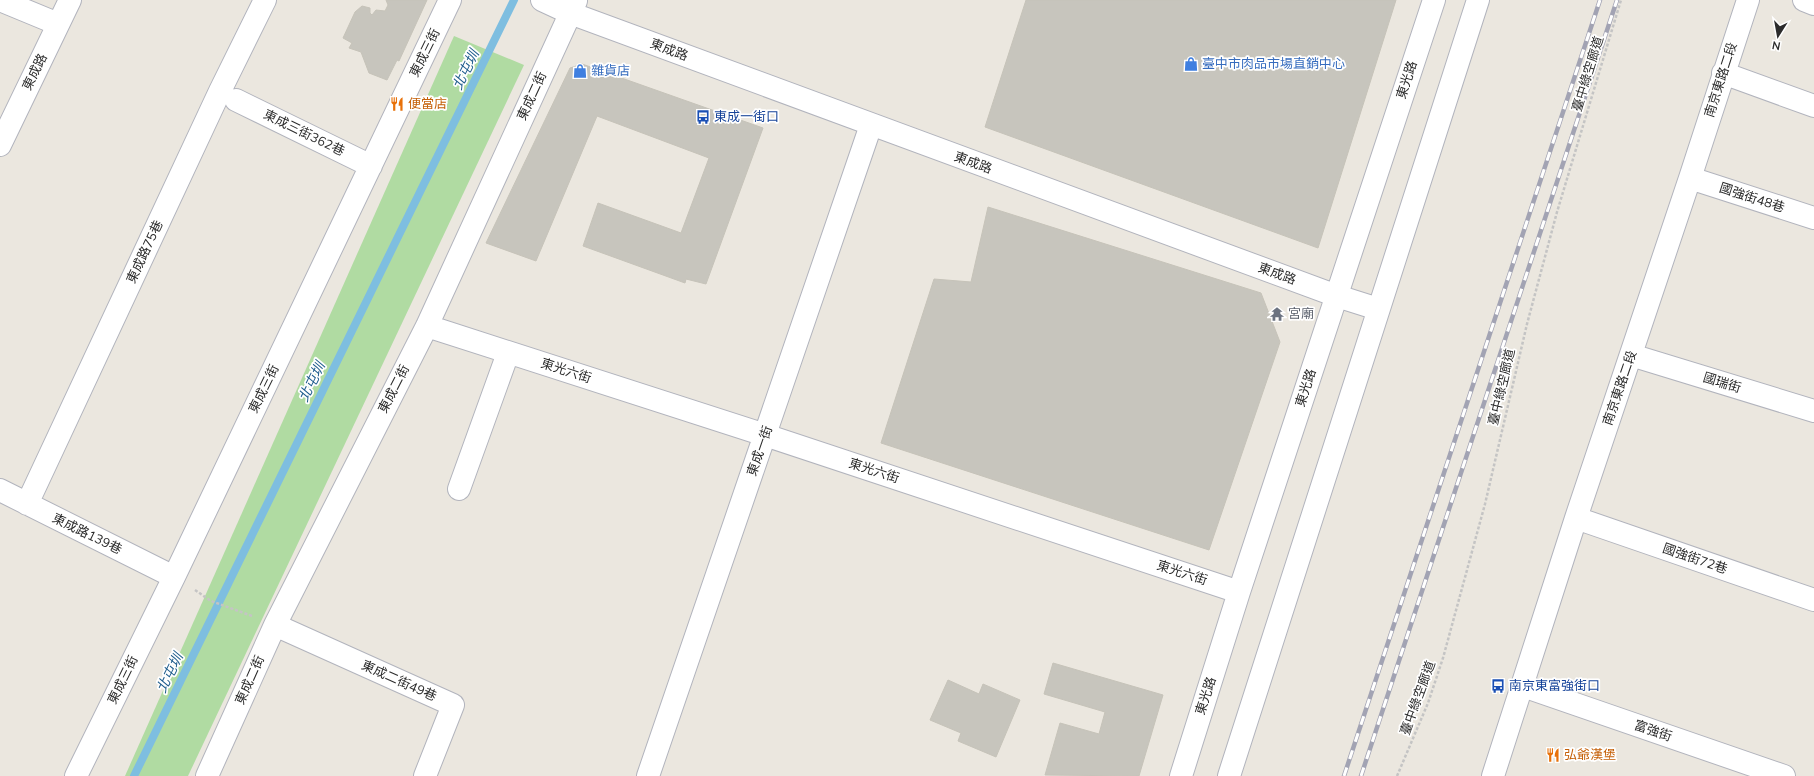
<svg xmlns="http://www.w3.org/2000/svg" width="1814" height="776" viewBox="0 0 1814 776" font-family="'Nunito Sans','Noto Sans TC',sans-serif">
<rect width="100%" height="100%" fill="#ebe7df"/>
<path fill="#b0dba2" d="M454,36L524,65L188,776H125Z"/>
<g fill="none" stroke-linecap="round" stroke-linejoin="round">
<path stroke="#7ebee0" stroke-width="8" d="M134,776L514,0"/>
</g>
<path fill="#c7c5bd" stroke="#c6c3b9" d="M386,0H427L399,61L397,60L387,80L369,73L361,52L349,48L352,43L343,38L355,12L362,6L370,8V13L372,15L376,10L385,11L388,5Z
M1026,0H1396L1318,248L985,127Z
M582,64L763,128L706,284L686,279L685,283L583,246L598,203L681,233L709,158L597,116L536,261L486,243L570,68Z
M988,207L1261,293L1280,342L1209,550L881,443L934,279L971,282Z
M1053,663L1163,695L1139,776L1045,775L1060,723L1099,734L1105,712L1044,694Z
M948,680L979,694L983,684L1020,700L996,757L958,741L961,733L930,720Z"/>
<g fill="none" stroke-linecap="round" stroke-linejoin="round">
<defs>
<path id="minor" d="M0,0L58,24
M542,0L570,13L1337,296L1378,309
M1804,0L1814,4
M1723,73L1814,106
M236,100L371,166
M0,145L70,0
M1690,178L1814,218
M427,326L765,435L1239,592
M1631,355L1814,411
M459,489L508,353
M0,490L174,577
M27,504L220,91L265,0
M1576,518L1814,600
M275,625L453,705L425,776
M1523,686L1784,776
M76,776L174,577L450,0
M207,776L275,625L427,326L576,1
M648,776L871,125
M1181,776L1239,592L1434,0
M1229,776L1478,0
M1493,776L1576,518L1690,178L1748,0"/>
</defs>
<use href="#minor" stroke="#b2b4bd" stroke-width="24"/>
<path stroke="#c4c4c4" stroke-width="2.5" stroke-dasharray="3 2" stroke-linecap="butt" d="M195,590L211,601L252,616
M1397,776L1428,703L1443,658L1485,504L1527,324L1557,212L1621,0"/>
<use href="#minor" stroke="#fff" stroke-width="22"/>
<defs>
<path id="rail" d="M1344,776L1600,0
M1361,776L1617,0"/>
</defs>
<use href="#rail" stroke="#a2a3b3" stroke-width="4.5"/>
<use href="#rail" stroke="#fff" stroke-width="3" stroke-dasharray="9" stroke-linecap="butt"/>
</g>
<defs>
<symbol id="shop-bare" viewBox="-9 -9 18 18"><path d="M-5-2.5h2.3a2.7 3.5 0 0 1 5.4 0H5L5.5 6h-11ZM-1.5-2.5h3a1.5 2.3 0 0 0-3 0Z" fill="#3f7fe0" stroke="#fff" stroke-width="2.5" paint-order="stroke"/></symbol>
<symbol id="restaurant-bare" viewBox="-9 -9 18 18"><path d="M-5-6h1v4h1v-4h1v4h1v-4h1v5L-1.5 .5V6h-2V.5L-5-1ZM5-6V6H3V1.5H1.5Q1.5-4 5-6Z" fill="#e8710a" stroke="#fff" stroke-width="2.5" paint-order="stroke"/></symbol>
<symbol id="bus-bare" viewBox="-9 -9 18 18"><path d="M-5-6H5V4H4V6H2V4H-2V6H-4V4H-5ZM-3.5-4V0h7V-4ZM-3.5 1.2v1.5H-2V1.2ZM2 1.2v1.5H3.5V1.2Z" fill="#1a4fb4" stroke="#fff" stroke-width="2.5" paint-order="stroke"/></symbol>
<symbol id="temple-bare" viewBox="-9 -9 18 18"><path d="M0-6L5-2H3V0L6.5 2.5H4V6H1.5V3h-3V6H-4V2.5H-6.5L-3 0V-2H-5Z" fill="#6b7280" stroke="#fff" stroke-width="2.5" paint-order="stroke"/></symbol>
</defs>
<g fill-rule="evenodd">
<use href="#shop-bare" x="1181" y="54" width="20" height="20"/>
<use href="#shop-bare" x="570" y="61" width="20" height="20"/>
<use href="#restaurant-bare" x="387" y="94" width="20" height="20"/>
<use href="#bus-bare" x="693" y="107" width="20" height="20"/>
<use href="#temple-bare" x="1267" y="304" width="20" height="20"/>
<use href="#bus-bare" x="1488" y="676" width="20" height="20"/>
<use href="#restaurant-bare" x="1543" y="745" width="20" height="20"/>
</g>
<g text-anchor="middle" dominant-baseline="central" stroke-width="3.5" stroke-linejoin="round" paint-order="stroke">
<g font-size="13" fill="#2b2b2b" stroke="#fff">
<text transform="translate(669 50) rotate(21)">東成路</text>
<text transform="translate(425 53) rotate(-64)">東成三街</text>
<text transform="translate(35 72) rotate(-64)">東成路</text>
<text transform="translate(1588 74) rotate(-73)">臺中綠空廊道</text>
<text transform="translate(1407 80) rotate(-72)">東光路</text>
<text transform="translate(1721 80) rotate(-72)">南京東路二段</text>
<text transform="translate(532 96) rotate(-65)">東成二街</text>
<text transform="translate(304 133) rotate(26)">東成三街362巷</text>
<text transform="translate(973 163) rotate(20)">東成路</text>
<text transform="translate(1752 198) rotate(18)">國強街48巷</text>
<text transform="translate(145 252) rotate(-65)">東成路75巷</text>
<text transform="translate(1277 274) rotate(20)">東成路</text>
<text transform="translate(566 371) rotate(18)">東光六街</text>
<text transform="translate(1722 383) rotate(17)">國瑞街</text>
<text transform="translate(1502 387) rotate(-77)">臺中綠空廊道</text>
<text transform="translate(1306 388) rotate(-72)">東光路</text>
<text transform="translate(1620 388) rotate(-71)">南京東路二段</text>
<text transform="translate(264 389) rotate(-64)">東成三街</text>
<text transform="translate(394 389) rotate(-63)">東成二街</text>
<text transform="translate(760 451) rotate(-71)">東成一街</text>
<text transform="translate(874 471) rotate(18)">東光六街</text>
<text transform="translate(87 534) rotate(26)">東成路139巷</text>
<text transform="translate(1695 559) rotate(19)">國強街72巷</text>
<text transform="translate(1182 573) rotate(18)">東光六街</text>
<text transform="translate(123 680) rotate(-64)">東成三街</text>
<text transform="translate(250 680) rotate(-66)">東成二街</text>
<text transform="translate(399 681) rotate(24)">東成二街49巷</text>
<text transform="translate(1206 696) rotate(-72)">東光路</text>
<text transform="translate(1418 698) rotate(-70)">臺中綠空廊道</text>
<text transform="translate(1653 731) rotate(19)">富強街</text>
</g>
<g font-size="13" fill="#366cbe" stroke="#fff" text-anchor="start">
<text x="1202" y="64">臺中市肉品市場直銷中心</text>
<text x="591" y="71">雜貨店</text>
</g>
<g font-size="13" fill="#c56008" stroke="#fff" text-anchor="start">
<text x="408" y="104">便當店</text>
<text x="1564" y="755">弘爺漢堡</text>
</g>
<g font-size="13" fill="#164399" stroke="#fff" text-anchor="start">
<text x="714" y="117">東成一街口</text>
<text x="1509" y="686">南京東富強街口</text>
</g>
<g font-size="13" fill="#5b616d" stroke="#fff" text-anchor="start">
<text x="1288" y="314">宮廟</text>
</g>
<g font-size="14" font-style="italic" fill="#1e5c8c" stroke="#fff">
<text transform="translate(466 70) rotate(-64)">北屯圳</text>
<text transform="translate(312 382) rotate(-64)">北屯圳</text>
<text transform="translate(170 673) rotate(-64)">北屯圳</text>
</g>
</g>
<g transform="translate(1778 36) rotate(191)" stroke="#ffffff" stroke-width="3" paint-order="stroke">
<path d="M0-3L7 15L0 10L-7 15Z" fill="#2b2b2b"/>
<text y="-6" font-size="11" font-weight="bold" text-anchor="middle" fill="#2b2b2b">N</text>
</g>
</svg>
